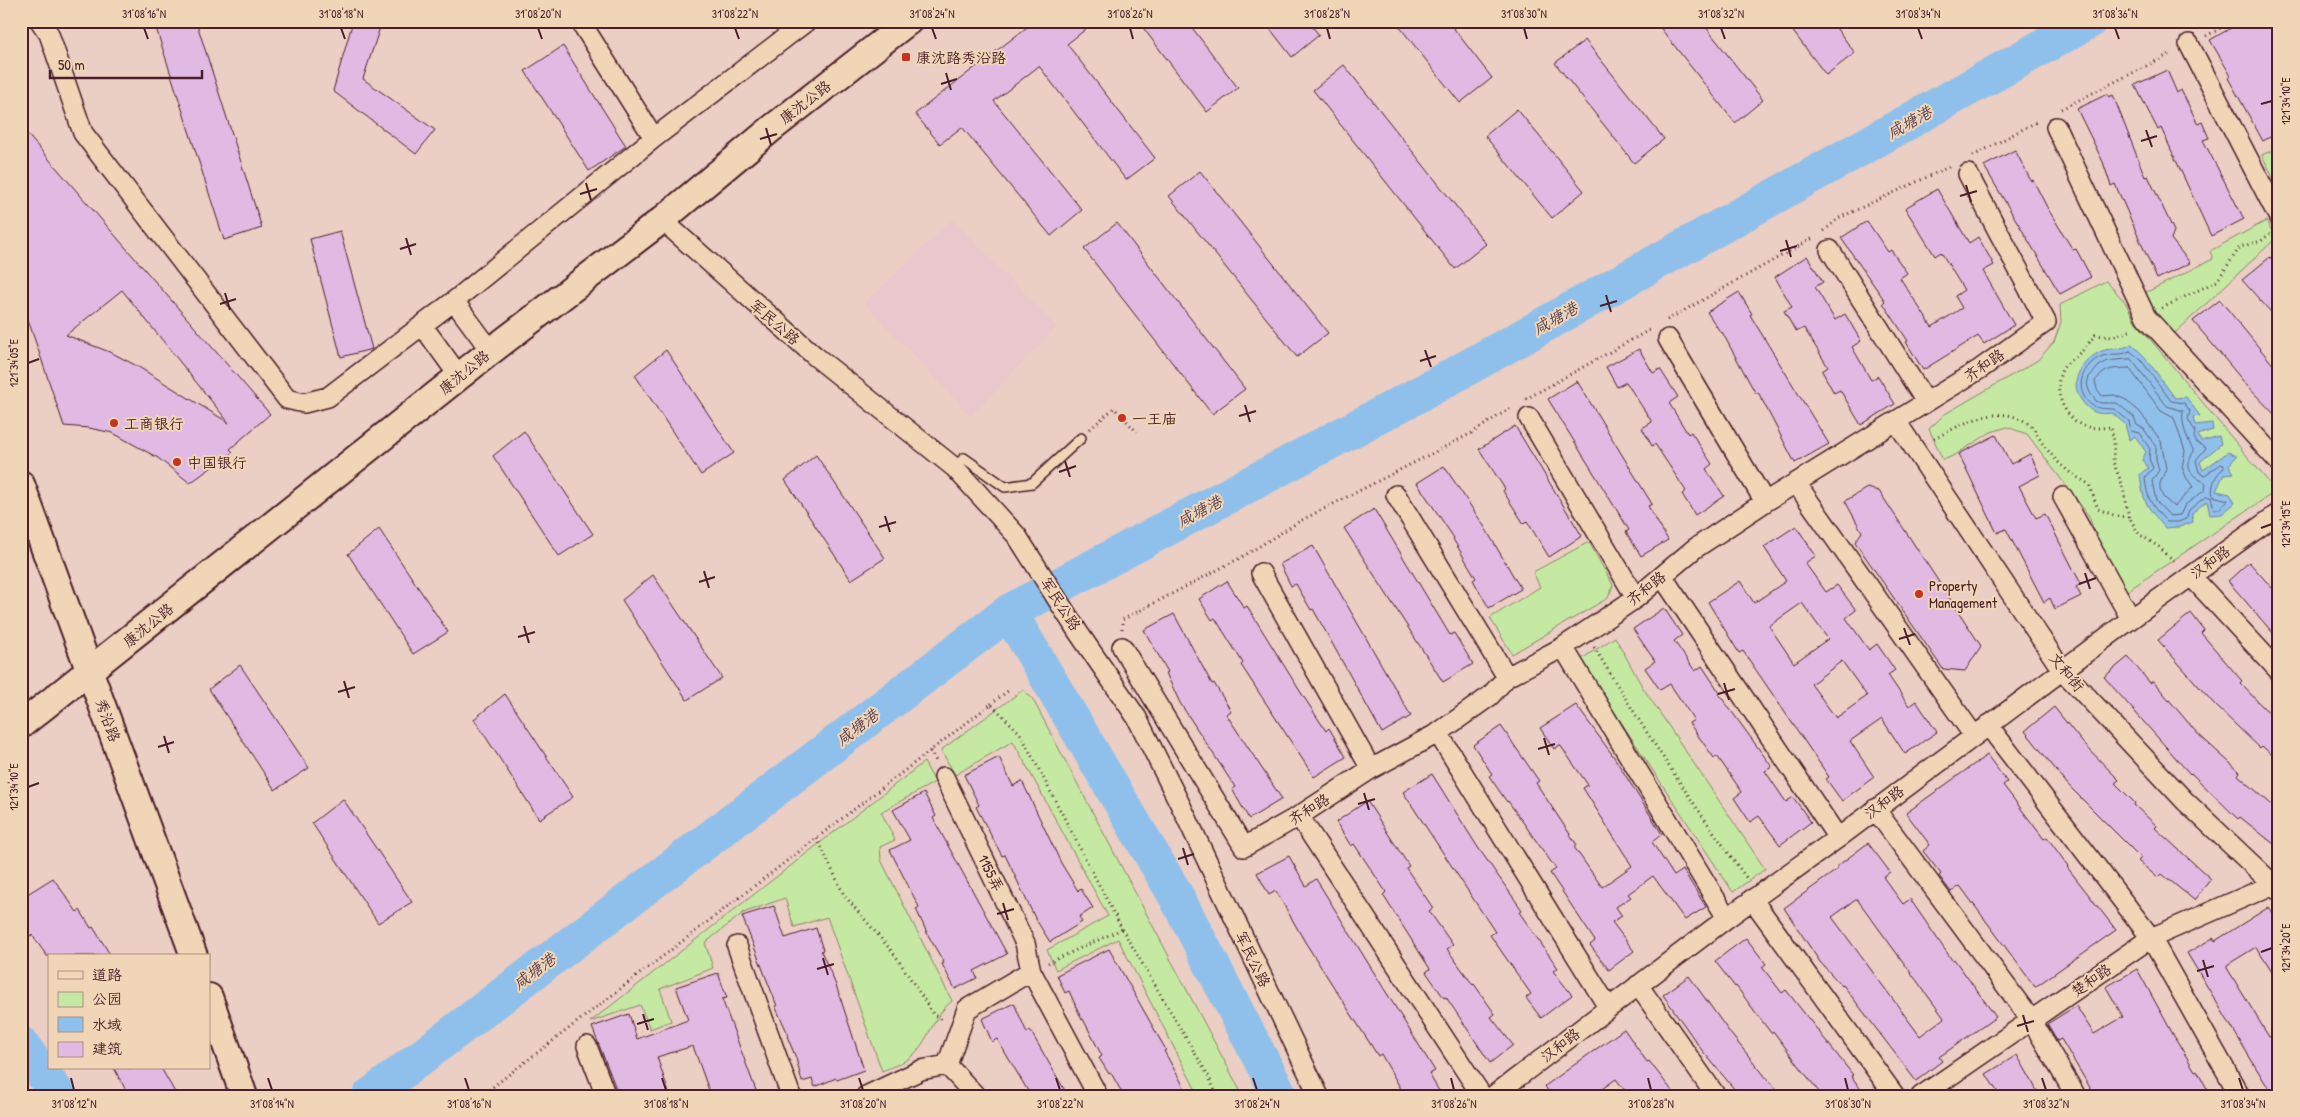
<svg xmlns="http://www.w3.org/2000/svg" width="2300" height="1117" viewBox="0 0 2300 1117" font-family="'Patrick Hand','LXGW WenKai TC',sans-serif">
<rect width="100%" height="100%" fill="#ebcec4"/>
<filter id="ink" filterUnits="userSpaceOnUse"><feTurbulence type="fractalNoise" baseFrequency=".02" numOctaves="2"/><feDisplacementMap in="SourceGraphic" scale="10" xChannelSelector="R" yChannelSelector="G"/><feConvolveMatrix kernelMatrix="1 2 1 2 8 2 1 2 1" color-interpolation-filters="sRGB"/></filter>
<g filter="url(#ink)">
<path fill="#e8c8cd" d="M952,220L1057,327L970,416L865,303Z"/>
<path fill="#c5e9a3" stroke="#888467" d="M2279,147V190L2262,155Z
M2266,221L2276,238L2175,333L2153,312L2145,293L2213,259L2210,251Z
M2106,281L2125,302L2135,321L2276,491L2124,593L2100,549L2089,516L2027,434L2007,427L1991,432L1955,455L1943,460L1929,429L1945,414L2038,360L2054,342L2061,322L2060,305Z
M1589,542L1613,585L1608,598L1512,654L1490,618L1540,587L1533,572Z
M1615,637L1643,688L1765,869L1733,892L1580,660Z
M1023,690L1032,698L1243,1096H1199L1118,939L1056,970L1047,950L1108,916L1013,741L955,775L941,750Z
M924,762L935,782L881,812L895,840L880,847L881,860L952,1001C933,1015 929,1042 911,1057C903,1063 891,1067 882,1071L827,917L794,927L785,898L743,913L705,943L713,968L660,989L671,1021L650,1029L640,1005L590,1022Z"/>
<path fill="#8fc0eb" stroke="#73809e" d="M2132,344L2145,357L2175,398L2186,397L2200,416L2193,417L2195,425L2212,423L2213,430L2198,435L2201,441L2219,436L2221,444L2200,462L2203,470L2228,452L2237,456L2229,465L2234,473L2224,474L2216,491L2230,494L2235,503L2222,514L2210,515L2207,501L2192,513L2193,522L2179,527L2165,528C2147,506 2143,504 2140,474L2148,468L2142,460L2146,452L2135,436L2129,440L2125,424L2112,413C2098,415 2091,413 2082,401C2067,381 2083,359 2102,351C2113,347 2120,351 2132,344Z"/>
<g fill="none" stroke-linecap="round" stroke-linejoin="round">
<path stroke="#665f78" stroke-width="1" d="M2130,351L2141,360L2171,401L2184,403L2190,411L2188,419L2195,431L2194,437L2197,443L2206,448L2196,460L2199,472L2205,475L2221,464L2224,465V468C2216,473 2210,487 2213,496L2228,500L2220,509H2214L2211,497H2205L2189,510L2186,519L2178,522H2167C2152,506 2147,500 2145,477L2153,468L2149,459L2150,449L2139,433L2131,431L2129,421L2114,409C2100,408 2092,410 2084,396C2075,379 2089,358 2107,355C2116,353 2122,356 2130,351Z
M2131,359L2167,406L2183,411C2181,424 2187,440 2194,451C2183,469 2191,475 2206,483L2205,490L2185,505L2180,515L2170,516L2156,501L2152,481L2159,470L2156,459V447L2144,429L2137,425L2134,417L2117,403H2101L2096,401L2090,393L2087,384L2089,377L2099,366L2108,361Z
M2129,368L2161,411L2174,418L2185,451L2182,467L2186,477L2193,487L2174,507L2163,497L2160,490V483L2166,469L2161,441L2139,411L2124,399L2114,395L2102,396L2097,389L2095,381C2107,367 2112,369 2129,368Z"/>
<path stroke="#8fc0eb" stroke-width="36" d="M1009,612L1175,894L1280,1096
M21,1044L59,1096
M370,1096L1009,612L1429,389L2089,21"/>
</g>
<path fill="#e0bae3" stroke="#4a1f2b" fill-rule="evenodd" d="M180,21H196L262,228L224,240L156,28Z
M353,21H382L363,79L435,130L416,154L333,91Z
M1035,21H1096L1067,44L1155,158L1126,180L1039,66L994,101L1082,210L1051,236L962,127L940,144L915,114Z
M1138,21H1187L1238,88L1207,112Z
M1264,21H1308L1319,35L1292,57Z
M1395,21H1448L1492,78L1460,103Z
M1655,21H1701L1763,100L1735,123Z
M1785,21H1831L1855,53L1826,75Z
M2243,21H2279V132L2263,141L2228,78L2231,76L2210,40Z
M1585,40L1664,139L1634,163L1555,63Z
M563,46L626,146L589,171L525,71Z
M1344,65L1486,244L1455,269L1313,90Z
M2167,70L2177,93L2181,90L2198,124L2202,122L2209,138L2203,140L2244,219L2211,236L2161,128L2158,130L2135,85Z
M2107,94L2109,97L2113,95L2145,177L2148,176L2174,231L2171,239L2190,263L2157,279L2115,184L2111,186L2103,162L2077,109Z
M1517,109L1584,191L1552,218L1485,136Z
M21,127L270,414L230,449L233,452L190,483L158,458L113,433L89,428L64,426L21,299ZM122,290L229,423L137,366L112,353L66,335Z
M2015,150L2031,181L2033,180L2048,209L2073,250L2076,249L2091,277L2060,294L1984,166Z
M1200,171L1328,333L1297,357L1169,196Z
M1937,189L1969,243L1978,237L1994,265L1983,271L2014,325L1984,344L1978,336L1923,370L1906,342L1908,341L1883,303L1885,301L1841,238L1867,221L1888,252L1891,250L1907,273L1900,278L1932,327L1962,308L1955,296L1964,290L1941,252L1935,256L1905,208Z
M1117,223L1245,389L1212,414L1084,249Z
M340,231L372,349L341,357L310,239Z
M1807,256L1823,282L1815,287L1835,320L1845,314L1861,341L1852,347L1871,380L1878,376L1895,404L1861,425L1840,390L1834,393L1822,371L1828,367L1804,328L1796,332L1784,311L1792,307L1775,277Z
M2270,257L2279,268V321L2242,280Z
M1739,292L1752,314L1750,315L1829,444L1795,463L1758,392L1756,394L1722,332L1721,333L1707,312Z
M2220,300L2279,372V419L2249,388L2193,321Z
M1639,349L1653,373L1660,369L1678,397L1669,403L1688,434L1691,432L1712,464L1706,469L1724,496L1695,515L1682,494L1686,491L1655,444L1652,446L1642,428L1652,422L1626,382L1617,387L1606,367Z
M666,350L734,453L701,475L635,375Z
M1577,381L1652,504L1648,506L1668,540L1641,556L1626,532L1629,530L1548,399Z
M1515,426L1582,536L1549,557L1527,521L1524,524L1503,491L1505,489L1479,449Z
M524,431L593,534L559,556L493,456Z
M1996,435L2011,464L2030,454L2040,475L2019,486L2036,518L2045,514L2081,584L2076,587L2081,596L2055,609L2050,598L2044,602L2006,529L1997,533L1959,454Z
M816,455L885,558L851,580L785,480Z
M1444,466L1484,526L1521,589L1489,608L1473,580L1476,578L1453,539L1454,538L1417,483Z
M1867,488L1879,491L1981,646L1965,671L1943,669L1855,542L1862,532L1845,501Z
M1374,509L1450,635L1454,633L1473,664L1443,682L1344,528Z
M1796,526L1816,556L1805,563L1826,592L1837,585L1856,610L1846,618L1869,650L1877,644L1895,670L1888,675L1909,706L1916,701L1937,732L1905,754L1882,719L1850,741L1874,777L1842,801L1826,779L1829,777L1743,651L1739,653L1708,602L1740,581L1754,603L1786,581L1764,547ZM1802,603L1828,639L1794,663L1769,626ZM1842,661L1867,696L1836,718L1811,684Z
M379,529L448,632L413,654L348,554Z
M1313,546L1411,716L1382,733L1313,609L1311,610L1296,584L1291,586L1280,564Z
M2249,562L2272,588L2279,582V640L2228,581Z
M653,575L722,678L687,700L622,600Z
M1227,581L1244,608L1247,606L1298,688L1326,731L1329,728L1346,757L1314,777L1241,665L1243,663L1215,618L1212,620L1199,599Z
M1664,608L1682,635L1674,641L1695,671L1702,666L1720,693L1719,694L1772,767L1765,771L1786,802L1793,797L1811,822L1780,845L1759,816L1750,822L1734,798L1742,792L1717,756L1714,758L1689,723L1694,720L1670,684L1660,690L1645,668L1655,661L1633,629Z
M2191,613L2204,630L2201,633L2242,681L2240,683L2264,708L2279,720V761L2262,746L2260,748L2215,705L2158,640Z
M1174,614L1212,684L1214,683L1231,711L1226,714L1282,799L1249,819L1232,789L1235,787L1180,703L1166,673L1168,672L1144,630Z
M2128,657L2150,683L2153,681L2197,733L2240,772L2238,775L2279,811V848L2240,817L2238,819L2191,773L2190,774L2104,677Z
M240,665L309,768L275,790L209,689Z
M505,694L573,797L539,819L474,719Z
M1576,705L1614,757L1662,834L1652,842L1674,876L1683,870L1706,907L1685,920L1653,876L1628,894L1631,897L1616,907L1622,916L1612,922L1634,951L1609,970L1590,945L1595,941L1550,873L1556,869L1508,801L1507,802L1489,776L1492,774L1473,745L1501,726L1539,781L1536,783L1577,845L1574,847L1602,887L1632,866L1583,788L1588,785L1560,745L1554,749L1540,728Z
M2054,707L2082,742L2119,780L2115,783L2135,803L2134,805L2157,826L2155,828L2211,879L2194,900L2162,874L2158,878L2138,861L2141,858L2068,785L2025,731Z
M1987,755L2007,782L2003,785L2044,839L2047,837L2068,866L2067,867L2116,930L2035,987L1960,886L1951,892L1939,876L1941,874L1923,851L1930,845L1906,813Z
M999,757L1013,786L1022,781L1061,863L1078,891L1081,889L1093,908L1079,917L1082,922L1050,942L1035,918L1005,855L1002,856L976,807L979,805L964,775Z
M1432,774L1477,846L1522,910L1519,912L1558,968L1553,971L1572,995L1541,1018L1526,998L1531,994L1490,935L1495,932L1403,792Z
M924,793L936,816L933,818L1007,954L974,971L977,978L955,989L942,964L944,963L928,935L916,909L919,907L890,850L910,840L893,810Z
M343,799L412,902L378,923L312,823Z
M1367,801L1409,866L1406,868L1433,908L1429,911L1453,945L1447,949L1473,985L1474,984L1495,1014L1491,1017L1513,1045L1490,1063L1446,997L1444,998L1426,972L1430,969L1383,895L1386,892L1354,844L1351,846L1336,822Z
M1868,843L1890,872L1883,877L1903,904L1910,899L1952,960L1954,959L1996,1017L1939,1057L1942,1061L1916,1081L1843,985L1842,986L1820,962L1784,908L1838,869L1836,867ZM1857,899L1944,1018L1920,1036L1832,917Z
M1289,856L1306,886L1316,879L1435,1071L1429,1074L1442,1096H1405L1381,1054L1378,1056L1305,942L1276,891L1269,895L1257,873Z
M53,878L77,912L80,910L91,928L93,927L111,956H47L32,935L30,936L21,924V898Z
M774,906L785,938L816,928L823,950L821,951L836,985L864,1070L837,1080L836,1078L815,1087L812,1079L802,1082L796,1058L787,1036H789L775,1006H777L742,916Z
M2269,907L2279,922V983L2256,947L2227,965V968L2269,1037L2271,1036L2279,1049V1096H2273L2187,953L2213,938L2215,941Z
M1746,938L1766,964L1762,967L1782,993L1786,990L1853,1075L1851,1076L1866,1096H1822L1773,1031L1771,1033L1736,986L1735,987L1715,961Z
M1109,949L1166,1050L1164,1051L1189,1096H1124L1111,1073L1109,1074L1099,1058L1102,1056L1083,1019L1082,1020L1069,991L1065,993L1057,975Z
M2137,969L2174,1036L2195,1071L2197,1070L2211,1096H2095L2061,1039L2057,1041L2047,1024L2076,1006L2094,1034L2123,1017L2106,987Z
M718,973L727,998L722,999L758,1096H711L693,1046L657,1057L670,1096H619L592,1027L629,1014L637,1039L688,1020L676,987Z
M1689,976L1730,1033L1781,1096H1740L1701,1049L1663,995Z
M1014,1003L1027,1033L1030,1030L1068,1096H1031L997,1039L992,1042L982,1019Z
M1624,1029L1647,1062L1649,1061L1676,1096H1629L1616,1079L1592,1096H1551L1545,1086Z
M2017,1055L2033,1083L2039,1096H2000L1986,1074Z
M114,1068H161L177,1096H129Z"/>
<g fill="none" stroke-linecap="round" stroke-linejoin="round">
<defs>
<path id="lane" d="M955,468L964,458L1005,487L1032,483L1081,438"/>
<path id="street" d="M40,21L49,34L83,133L287,399L304,403L328,397L454,301L654,138L807,21
M580,21L654,138
M2189,44L2279,218
M2056,127L2146,317L2279,462
M662,220L815,356L955,468L1017,536L1078,632L1137,718L1182,808L1319,1096
M1830,250L1926,402
M454,301L491,351
M422,325L459,376
M1668,339L1765,502
M1529,418L1636,598
M1896,421L2062,670L2185,801L2279,890
M1796,483L1974,736
M1396,495L1507,677
M2063,497L2131,619
M1261,573L1371,769
M1662,576L1838,838
M2191,576L2279,671
M1122,647L1244,847L1299,816L1371,769L1438,733L1490,696L1507,677L1563,647L1636,598L1694,549L1765,502L1980,369L2046,322L1968,174
M1563,647L1727,918
M1988,725L2151,938L2240,1096
M1438,733L1608,1007
M944,777L1025,943L1031,971L1098,1096
M1875,809L2032,1021L2076,1096
M1299,816L1482,1096
M1752,899L1895,1096
M737,946L791,1096
M1638,985L1716,1096
M587,1046L606,1096
M947,1065L967,1009L1031,971
M866,1096L921,1070L947,1065L976,1096
M1493,1096L1727,918L1838,838L2131,619L2279,513
M1921,1096L2151,938L2272,885"/>
<path id="secondary" d="M21,484L194,956
M21,725L491,351L662,220L771,129L909,21
M209,997L244,1096"/>
</defs>
<use href="#lane" stroke="#4a1f2b" stroke-width="12"/>
<use href="#street" stroke="#4a1f2b" stroke-width="22"/>
<use href="#secondary" stroke="#4a1f2b" stroke-width="30"/>
<path stroke="#4a1f2b" stroke-width="3" stroke-dasharray="1 4" stroke-linecap="butt" d="M2206,36L2234,21
M2061,109L2172,53
M1973,156L2038,121
M1824,231L1839,218L1951,166
M2162,308L2217,281L2240,247L2261,241L2270,234
M1667,320L1815,237
M1526,399L1651,329
M1090,429L1114,408L1137,432
M1934,439C1962,424 2000,401 2030,425C2036,430 2039,439 2043,444C2058,464 2068,473 2089,484L2098,509L2116,516L2129,517L2139,534L2159,547L2176,563
M2129,517L2122,484L2113,462L2114,441L2111,427C2102,428 2089,429 2081,425C2062,414 2052,388 2063,368C2068,361 2077,356 2083,350C2087,345 2091,340 2095,335L2112,337L2132,330
M1122,629V620L1242,557L1300,521L1472,433L1512,407
M1594,647C1642,727 1693,805 1748,880
M991,704L1009,690
M930,751L936,761
M817,838L844,895L895,955L934,1015L943,1020
M1048,963L1122,929
M481,1096L991,704L1020,733L1122,929L1209,1077L1217,1096"/>
<use href="#lane" stroke="#f0d6b7" stroke-width="9"/>
<use href="#street" stroke="#f0d6b7" stroke-width="19"/>
<use href="#secondary" stroke="#f0d6b7" stroke-width="26"/>
</g>
</g>
<path fill="none" stroke="#4a1f2b" stroke-width="2" d="M144,28L148,39M341,28L345,39M538,28L542,39M735,28L739,39M932,28L936,39M1130,28L1133,39M1327,28L1330,39M1524,28L1527,39M1721,28L1725,39M1918,28L1922,39M2115,28L2119,39M946,73L951,90M941,84L957,79M2261,104L2272,101M766,128L771,145M2146,130L2152,147M760,139L777,134M2141,141L2157,136M586,183L591,200M1966,185L1971,202M580,194L597,189M1960,196L1977,191M406,238L411,255M1786,240L1791,257M400,249L416,244M1780,251L1797,246M225,293L230,310M1606,295L1611,312M220,304L236,299M1600,306L1617,301M1425,350L1431,367M1420,361L1436,356M28,363L39,359M1245,405L1250,422M1239,416L1256,411M1065,461L1070,477M1059,472L1076,466M885,516L890,532M879,527L896,522M2261,528L2272,524M704,571L709,588M2085,573L2090,589M699,582L715,577M2079,584L2096,578M524,626L529,643M1904,628L1910,645M518,637L535,632M1899,639L1915,634M344,681L349,698M1724,683L1729,700M338,692L355,687M1718,694L1735,689M164,736L169,753M1544,738L1549,755M158,747L174,742M1538,749L1555,744M28,787L39,783M1364,793L1369,810M1358,804L1375,799M1183,848L1188,865M1178,859L1194,854M1003,903L1008,920M997,914L1014,909M2261,952L2272,948M823,958L828,975M2203,960L2208,977M817,969L834,964M2197,971L2214,966M643,1014L648,1030M2023,1015L2028,1032M637,1024L654,1019M2017,1026L2034,1021M71,1078L74,1090M268,1078L272,1090M465,1078L469,1090M662,1078L666,1090M859,1078L863,1090M1056,1078L1060,1090M1253,1078L1257,1090M1451,1078L1454,1090M1648,1078L1651,1090M1845,1078L1848,1090M2042,1078L2046,1090M2239,1078L2243,1090"/>
<g fill="#c8321e" stroke="#f0d6b7" stroke-width="2">
<rect x="901" y="52" width="10" height="10" rx="2.5"/>
<circle cx="1122" cy="418" r="5"/>
<circle cx="114" cy="423" r="5"/>
<circle cx="177" cy="462" r="5"/>
<circle cx="1919" cy="594" r="5"/>
</g>
<g text-anchor="middle" dominant-baseline="central" stroke-width="4" stroke-linejoin="round" paint-order="stroke">
<g font-size="15" fill="#4a1f2b" stroke="#f0d6b7" text-anchor="start">
<text x="916" y="57">康沈路秀沿路</text>
<text x="1132" y="418">一王庙</text>
<text x="124" y="423">工商银行</text>
<text x="187" y="462">中国银行</text>
<text x="1929" y="585">Property<tspan x="1929" dy="17">Management</tspan></text>
</g>
<g font-size="15" fill="#4a1f2b" stroke="#f0d6b7">
<text transform="translate(805 102) rotate(-38)">康沈公路</text>
<text transform="translate(775 322) rotate(41)">军民公路</text>
<text transform="translate(1984 365) rotate(-34)">齐和路</text>
<text transform="translate(464 372) rotate(-39)">康沈公路</text>
<text transform="translate(2210 562) rotate(-36)">汉和路</text>
<text transform="translate(1646 588) rotate(-38)">齐和路</text>
<text transform="translate(1061 604) rotate(57)">军民公路</text>
<text transform="translate(148 625) rotate(-39)">康沈公路</text>
<text transform="translate(2067 672) rotate(51)">文和街</text>
<text transform="translate(108 720) rotate(70)">秀沿路</text>
<text transform="translate(1884 802) rotate(-37)">汉和路</text>
<text transform="translate(1309 809) rotate(-32)">齐和路</text>
<text transform="translate(991 873) rotate(64)">1155弄</text>
<text transform="translate(1253 959) rotate(64)">军民公路</text>
<text transform="translate(2091 980) rotate(-35)">楚和路</text>
<text transform="translate(1560 1045) rotate(-38)">汉和路</text>
</g>
<g font-size="16" font-style="italic" fill="#583f51" stroke="#f0d6b7">
<text transform="translate(1909 122) rotate(-29)">咸塘港</text>
<text transform="translate(1555 318) rotate(-29)">咸塘港</text>
<text transform="translate(1199 511) rotate(-28)">咸塘港</text>
<text transform="translate(857 727) rotate(-37)">咸塘港</text>
<text transform="translate(534 971) rotate(-37)">咸塘港</text>
</g>
</g>
<rect width="2300" height="1117" fill="none" stroke="#f0d6b7" stroke-width="55"/>
<rect x="48" y="954" width="162" height="115" fill="#f0d6b7" stroke="#ae8d7f"/>
<rect x="58" y="971" width="25" height="8" fill="#f0d6b7" stroke="#ae8d7f"/>
<text x="92" y="980" font-size="15" fill="#4a1f2b">道路</text>
<rect x="58" y="992" width="25" height="15" fill="#c5e9a3" stroke="#ae8d7f"/>
<text x="92" y="1004" font-size="15" fill="#4a1f2b">公园</text>
<rect x="58" y="1017" width="25" height="15" fill="#8fc0eb" stroke="#ae8d7f"/>
<text x="92" y="1030" font-size="15" fill="#4a1f2b">水域</text>
<rect x="58" y="1042" width="25" height="15" fill="#e0bae3" stroke="#ae8d7f"/>
<text x="92" y="1054" font-size="15" fill="#4a1f2b">建筑</text>
<path d="M50 70v8h152v-8" fill="none" stroke="#4a1f2b" stroke-width="2.5"/>
<text x="58" y="70" font-size="15" fill="#4a1f2b" stroke="#f0d6b7" stroke-width="4" paint-order="stroke">50 m</text>
<rect x="28" y="28" width="2244" height="1062" fill="none" stroke="#4a1f2b" stroke-width="2"/>
<g font-size="12" text-anchor="middle" fill="#4a1f2b">
<text x="144" y="18">31°08'16"N</text>
<text x="341" y="18">31°08'18"N</text>
<text x="538" y="18">31°08'20"N</text>
<text x="735" y="18">31°08'22"N</text>
<text x="932" y="18">31°08'24"N</text>
<text x="1130" y="18">31°08'26"N</text>
<text x="1327" y="18">31°08'28"N</text>
<text x="1524" y="18">31°08'30"N</text>
<text x="1721" y="18">31°08'32"N</text>
<text x="1918" y="18">31°08'34"N</text>
<text x="2115" y="18">31°08'36"N</text>
<text transform="translate(2286 101) rotate(-90)" y="4">121°34'10"E</text>
<text transform="translate(14 363) rotate(-90)" y="4">121°34'05"E</text>
<text transform="translate(2286 524) rotate(-90)" y="4">121°34'15"E</text>
<text transform="translate(14 787) rotate(-90)" y="4">121°34'10"E</text>
<text transform="translate(2286 948) rotate(-90)" y="4">121°34'20"E</text>
<text x="74" y="1108">31°08'12"N</text>
<text x="272" y="1108">31°08'14"N</text>
<text x="469" y="1108">31°08'16"N</text>
<text x="666" y="1108">31°08'18"N</text>
<text x="863" y="1108">31°08'20"N</text>
<text x="1060" y="1108">31°08'22"N</text>
<text x="1257" y="1108">31°08'24"N</text>
<text x="1454" y="1108">31°08'26"N</text>
<text x="1651" y="1108">31°08'28"N</text>
<text x="1848" y="1108">31°08'30"N</text>
<text x="2046" y="1108">31°08'32"N</text>
<text x="2243" y="1108">31°08'34"N</text>
</g>
</svg>
